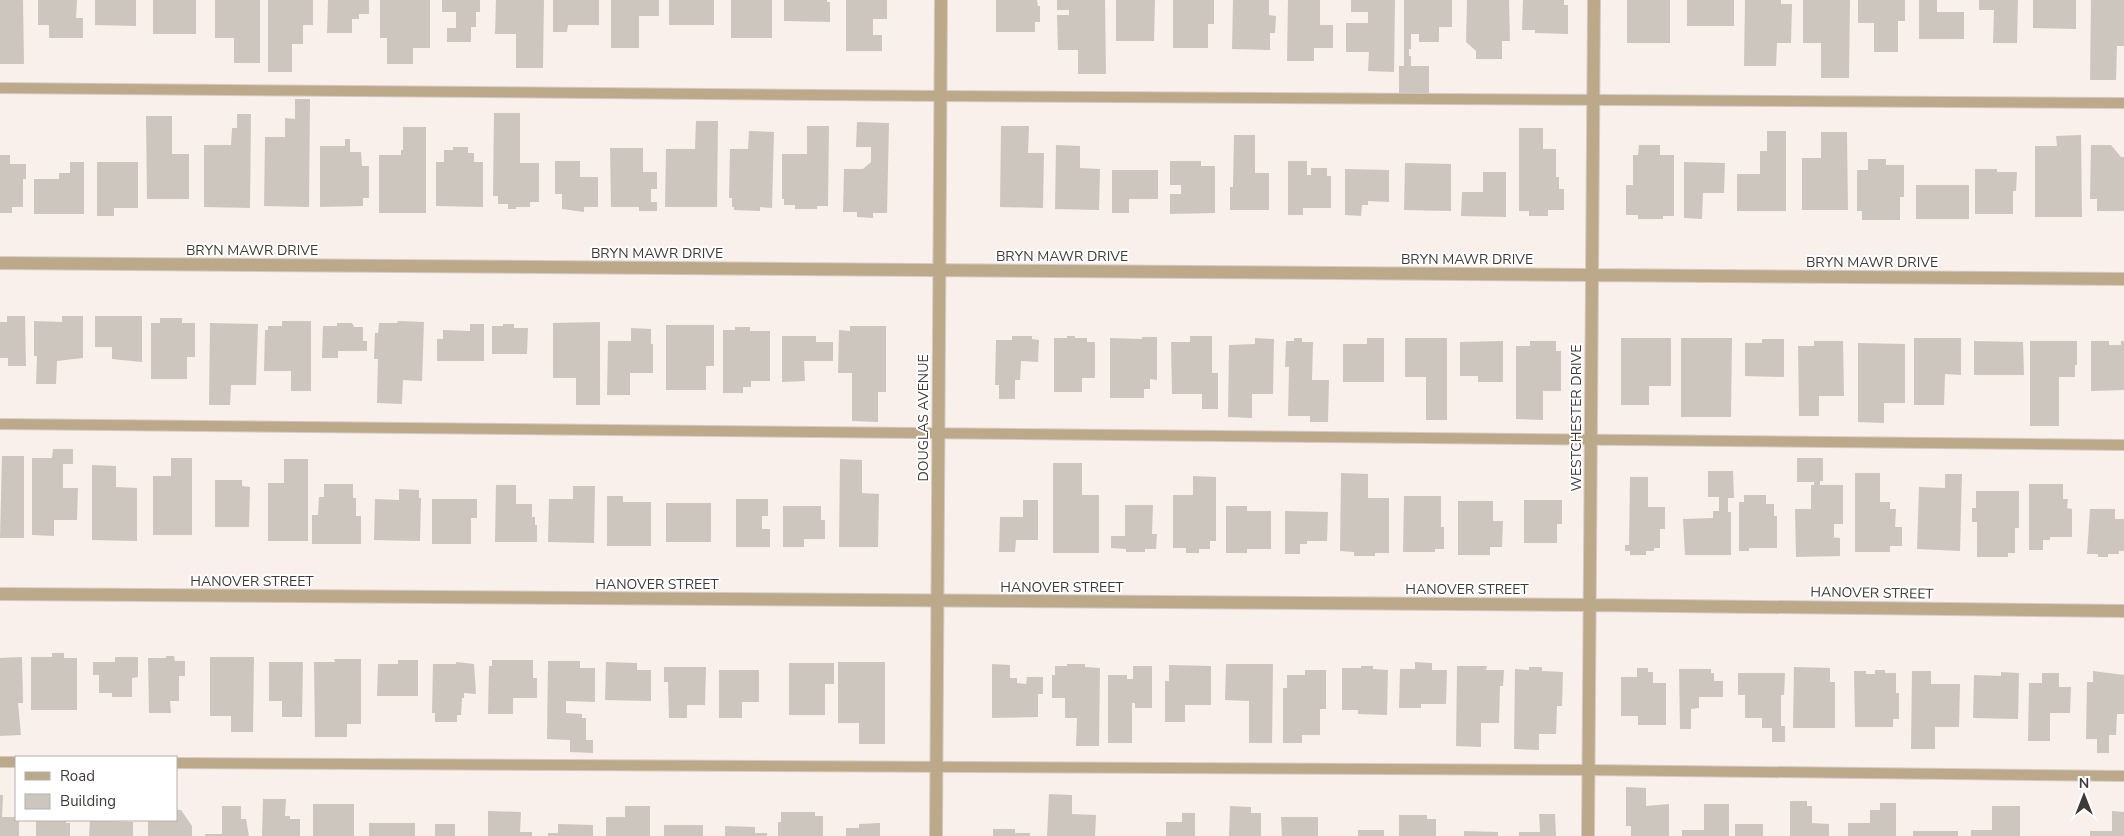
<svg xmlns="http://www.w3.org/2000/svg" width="2124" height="836" viewBox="0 0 2124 836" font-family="'Nunito Sans',sans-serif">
<rect width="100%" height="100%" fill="#f9efeb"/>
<path fill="#cdc6bf" d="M0,0H23L24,64H0Z
M38,0H77L76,18H83V38H49V25H38Z
M95,0H136V26L95,25Z
M153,0H196V34H153Z
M215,0H260V63H234V38H215Z
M268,0H313V25H303V44H292V72H268Z
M328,0H369V14H359V19H352V33H327Z
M380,0H430V48H413V64H387V38H380Z
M442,0H480V12H476V27H471V42H447V28H456V12H442Z
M496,0H544L543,68H516V34H495Z
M553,0H599V25H568L567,32H553Z
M611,0H659V16H639V48H611Z
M669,0H714V25H669Z
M731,0H772V38H731Z
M784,0H827V2H830V22L784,21Z
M846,0H887V19H873V35H882V51H846Z
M996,0H1037L1038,6H1040V22H1035V32H996Z
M1057,0H1105L1106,74H1078V50H1058L1057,15H1069V10H1057Z
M1116,0H1155L1154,41H1116Z
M1173,0H1214V24H1208V48H1173Z
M1233,0H1269V15L1276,16L1275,33H1270V50L1232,49Z
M1288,0H1320V25H1333V48H1314V61H1287Z
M1351,0H1395L1394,72L1368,71L1369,52H1346V23H1368V12H1351Z
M1404,0H1452V27H1439V42H1419V34H1411V49H1409V56H1411V66H1429V93H1399V66H1404Z
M1467,0H1509L1510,41H1502V59H1476V51L1466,42Z
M1523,0H1564V5H1568V34L1535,33V30H1522Z
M1627,0H1670V43H1627Z
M1687,0H1734V26H1687Z
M1745,0H1781V4H1792L1791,43H1777L1776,66H1744Z
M1803,0H1850L1849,78H1821V43H1803Z
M1858,0H1905V21H1898V52H1874V23H1858Z
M1919,0H1937V12H1964V39H1919Z
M1979,0H2018L2017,43H1993L1994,10H1979Z
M2033,0H2076V29L2033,28Z
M2091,0H2124V46H2117L2116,80H2090Z
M295,99H310L309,207L264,206L265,137H285V118L295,119Z
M494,113H520V163H539V202H530V207H516V209H508V204H498V196H493Z
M237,114H251L250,208L204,207V145H231L232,128H237Z
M146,116H172V154H189V199H147Z
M696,121H718L717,207H665L666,149H695Z
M857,122L889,123L887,213H873V218L857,217V212H843L844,169H863L871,162V147H856Z
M807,126H829L828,206H817V209H795V205H784V199H782V154H807Z
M1001,126H1029L1028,153H1044L1043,208L1000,207Z
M403,127H426V213H379V155H401V150H403Z
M1519,128H1543V149H1556V177H1559V189H1564V210H1548V216H1529V211H1519Z
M749,131L774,132L772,208L760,207V211L734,210V207H732V198H729L730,149H748Z
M1767,131H1786V211H1737V174H1760V151H1767Z
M1821,132H1847L1848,210H1802V158H1821Z
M1234,135H1255V173H1269V210H1230V187H1233Z
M2081,135L2082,217H2035V146H2057L2056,136Z
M345,139H350V152H361L362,166H369V198H363V206L320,207V146H345Z
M1056,145L1080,146V168L1100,169L1099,210L1055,209Z
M1639,145H1660V155H1674V216H1663V219H1638V215H1626V185H1633V155H1638Z
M2091,145H2111L2121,157H2124V211H2097V199H2090Z
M453,147H468V153H474V162H483V207L436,206V162H444V150H453Z
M610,148H643V172H657V189H651V202H657V211H639V207H611Z
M0,155H10V164H26V179H23V207H12V213H0Z
M1868,159H1886V165H1904V197H1900V220H1862V211H1857V170H1868Z
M555,161H580V177H598V207H584V212L562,209V194H555Z
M1170,161H1201V166H1215V213L1170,214V194H1181V185H1170Z
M1288,161H1307V175H1311V168H1327V176H1331V208H1303V215H1288Z
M70,162H84V214H34V179H59V173H70Z
M97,162H138V208H114V216H97Z
M1684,162L1725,163L1724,193H1703L1702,219L1684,218Z
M1405,163L1451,164V211L1404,210Z
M1345,169L1389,170V202L1368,201V205H1362L1361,216L1345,215Z
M1975,169H1997V172H2017L2016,191H2013V214H1975Z
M1112,170H1158V199H1129V213H1112Z
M1483,172H1506V217L1461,216L1462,192H1483Z
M1916,185H1969V219H1916Z
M7,316H25L26,366H8V358H0V322H7Z
M62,316H83V358L57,361L56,384H36L37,356H34V321L62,322Z
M95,316H142V362L112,359V347H95Z
M160,318H182V323H195V357H187V379H151V323H160Z
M282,321H311V391H291V371H264L265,330H268V326H282Z
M398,321L424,322L422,381L403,380L402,404L377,403L378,359H374L375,333H378L379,323H397Z
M600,322V405H576V378H553V323Z
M210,323L258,324L256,385H231L230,405H209Z
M337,323H352L354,327H363V341H367V351H338V358H322L323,326H337Z
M470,324H484V361H437V339H443V330L470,331Z
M503,324H514V328H528L527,354H492V326H503Z
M666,325H714V366H706V390H666Z
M850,326H886V392H878V422L852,421V373H838L839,330L850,331Z
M735,327H750V331H770V381H751V387H743V393H723V330H735Z
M631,328L651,329V344H653V373H630V395H607L608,341H631Z
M782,336H816V342H833V361H804L805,381L782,382Z
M1012,336H1032V339L1039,340L1038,362L1021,361L1020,380H1015V399H999V385H995L996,340H1012Z
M1067,336H1075V338H1087V342H1095V378H1082V392H1054V338H1067Z
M1190,336H1212V373H1218V409H1202V394H1172L1171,342H1190Z
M1142,337H1157V380L1150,379V389H1144V398H1110V338L1142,339Z
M1255,338L1274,339L1273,394H1252V418L1228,417L1229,345L1255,344Z
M1294,338H1302V342H1313L1312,380H1329L1328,422H1310V416H1288L1289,367H1285L1286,341H1294Z
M1367,338H1384V382H1343V344H1367Z
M1405,338H1447V420H1426V377H1405Z
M1621,338H1671V386H1649V405H1621Z
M1681,338H1732L1731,417H1681Z
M1914,338H1961V375L1945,374L1944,405H1914Z
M1762,339H1784V377L1745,376V343H1762Z
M1503,341V382H1478V376H1460V342Z
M1530,341H1556V351H1561V391H1543V420L1516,419V346H1530Z
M1814,341H1843L1844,396H1819V416H1799L1798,346H1814Z
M1974,341L2023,342L2024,375H1974Z
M2030,341H2077V365H2075V377H2059V426H2030Z
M2091,341H2109V345H2121V341H2124V390L2091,391Z
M1858,343L1905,344V403H1884V423L1858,422Z
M53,449H73V464H63V488H78L77,520H54V536L32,535V458H52Z
M2,456H24V538H0Z
M171,458H192V535H153V476H171Z
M1797,458H1823V481H1820V485H1843V524H1834V537H1831L1840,538V556L1796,557L1795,509H1811V485H1814V482H1797Z
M284,459H308V541H268V483H284Z
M840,459L862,460V493L879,494L878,547H839Z
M1053,463H1082V495H1099V553H1053Z
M92,465L116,466V487L137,488V541L92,540Z
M1708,471H1733L1734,498H1728V512H1731V555H1685L1683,519L1713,518V511H1719V497H1708Z
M1341,473L1368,474V498H1389V553H1375V556H1354V552L1340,551Z
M1855,473H1880V502H1890V509H1896L1895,527H1902V546H1890V552H1855Z
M1945,474H1962L1960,551L1917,549L1919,487L1945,488Z
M1193,476L1216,477V541H1210V549H1199V553H1186V548H1173V495H1193Z
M1630,477H1648V507H1665V529H1660V548H1654V551H1646V555H1630V551H1625V545H1629Z
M215,480H242V486L250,487L249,527H215Z
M324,484H353V498H356V516H361V544H312V515H318L319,497H324Z
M2029,484H2063V499H2068L2067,508L2072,509V537H2050V540H2043V550H2029Z
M496,485H516V504H532V517H535V525H537V542H495Z
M573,486H595L594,543L548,542L549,499H573Z
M399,489L419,490V498H421L420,541L374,540L375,499L399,500Z
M1976,491H2019V528H2015V553H2008V557H1977V522H1972V508H1976Z
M1744,495H1766V504H1774V516H1777V548H1749V551H1739V502H1744Z
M607,496H623V502H651V546H607Z
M1404,496H1441V527H1444V549H1435V552H1403Z
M432,499H477V518H471V544H432Z
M736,499H768V516H762V529H770V547H736Z
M1023,500H1038V540H1016L1015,552H999L1000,517H1023Z
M1524,500H1562V524H1557V543H1524Z
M1458,501H1493V521H1503L1502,547H1490V555H1458Z
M666,503H711V542H666Z
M1125,505H1153L1152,534H1157L1156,549H1145V552H1126V549L1111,548V536H1125Z
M783,506H821V520H825V539H804V547H783Z
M1226,506H1247V511H1271V549H1247V553H1226Z
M2090,509H2115V519H2124V551H2119V554H2108V557H2098V554H2087Z
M1285,511L1328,512L1327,541H1307V544H1300V554H1285Z
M52,653H64V658H77V710H31V657H52Z
M166,656H174L175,661H185V676H179V701H170L171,713H149L148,658H166Z
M22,657L23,703H18L21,735L0,736V658Z
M115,657H138V677L132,678V697H112V693H99V675H93V662H115Z
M210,657H254L253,732H231V716H210Z
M334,659H361V724H347V737H315L314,662H335Z
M398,660H418V696H377L378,664H398Z
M492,660H533V678H537V698H513V714H488L489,666H492Z
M548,661H580V668H595V702L566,701V713L582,714V718H586V740H593V753L570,752V740L547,739Z
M269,662H303L302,717H282V701H269Z
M456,662L474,664L476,694L464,693V698H462L461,715H457V722H435V713H432L433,664H456Z
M606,662L637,663V670H651V701L605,700Z
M838,662H885V744H859V723H838Z
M1415,662L1432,663V670H1447L1446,704H1421V708H1399L1400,669H1415Z
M789,663H834V684H825V715H789Z
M992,664L1010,665V678H1017V683L1026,684L1027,677H1043V694H1038V717L992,718Z
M1067,664H1085V667L1100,668L1099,746H1076L1077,718H1065V698H1052V675H1055V666H1067Z
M1226,664H1273L1272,743H1249V701L1225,700Z
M1169,665L1211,666V705H1185V722H1165V681H1169Z
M1133,666H1152V708H1135V703H1132V743H1108V675H1127V679H1133Z
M1361,666H1373V669L1388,670L1387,715L1358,714V710H1342V668H1361Z
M1457,666H1487L1486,670H1504L1503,686H1500L1499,723H1481V747L1456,746Z
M664,667H706L705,705H687V718H669L668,682H664Z
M1529,667H1542V671L1563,672L1562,706H1557L1556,734H1539V750L1514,749L1515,669L1529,670Z
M1794,667L1830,668V682H1835V728H1793Z
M1637,668H1648V672H1653V683H1666V725H1638V716H1621V677H1637Z
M1679,669H1711V673H1714V681H1723V697H1699V708L1691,709V729H1680Z
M719,670H759V702H742V718H719Z
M1305,670H1326V709H1320V735H1302V743H1283V688H1287V675H1305Z
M1875,670H1885V673H1896V693H1899V719H1893V727H1855L1854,671H1866V674H1875Z
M1912,671H1931V684H1960L1959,727H1935V749H1911Z
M2093,671L2124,675V714H2117L2116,735H2109V753H2097V739H2086L2087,682H2093Z
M2001,672L2019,673L2018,719L1973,718L1974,675L2001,676Z
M1738,673H1785L1784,695H1781V726H1785V742H1772V728H1762V718H1745V695H1738Z
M2042,673H2059V687H2071L2070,713H2050V741H2028L2029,683H2042Z
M1626,787L1646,788V806L1669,804V836H1631V826H1626Z
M1049,794L1072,795V814L1096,815L1095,836H1047Z
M0,795H3L2,817H16V820H19V836H0Z
M263,799H286L285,816H290V819H300V836H262Z
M1790,801H1807V806H1812V823L1829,824V836H1790Z
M1880,803H1896V836H1848V823H1870V810H1880Z
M313,804H354V836H313Z
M1704,804H1729V836H1682V830H1704Z
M222,806H241V819H246L249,836H205V834H222Z
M625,806H650V836H606V817H625Z
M1230,806L1251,807V813H1261V836H1229Z
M1992,806H2020V836H1971V830H1992Z
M176,810H181L192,826V836H148V821L176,820Z
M488,811L521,812L520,832H532V836H488Z
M2112,811L2124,812V836H2090V831H2112Z
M781,812H815V816H823V836H778V822H781Z
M1182,813H1195V836H1166V822H1182Z
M1539,814H1555L1556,836H1519V832H1540Z
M1399,815H1427V819H1436V836H1399Z
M1281,817H1318V836H1282Z
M36,820H66V823H70V836H36Z
M90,820L133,822V836H89Z
M369,823H415V836H369Z
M880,823V836H846V828H859V824Z
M435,824H455V836H435Z
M558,824L593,825V836H548V833H558Z
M1735,824H1763V836H1735Z
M664,825H703V836H664Z
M725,826L755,827V833H767V836H725Z
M993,829H1015V833H1030V836H993Z
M1358,830H1384V836H1358Z
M1464,831L1498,832V836H1464Z
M1913,831H1958V836H1913Z"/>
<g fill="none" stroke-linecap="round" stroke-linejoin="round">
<defs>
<path id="service" d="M0,88L941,96L2124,103
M0,424L2124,445
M0,762H16
M176,763L1589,770L2124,776"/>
<path id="minor" d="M0,263L2124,279
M0,594L1590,605L2124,611
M1588,836L1594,0"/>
<path id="tertiary" d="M936,836L941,0"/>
</defs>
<use href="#service" stroke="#d4cbc7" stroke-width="12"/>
<use href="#minor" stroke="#d4cbc7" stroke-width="14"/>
<use href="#tertiary" stroke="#d4cbc7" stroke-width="14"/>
<use href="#service" stroke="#bba98a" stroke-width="10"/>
<use href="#minor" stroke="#bba98a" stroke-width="12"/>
<use href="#tertiary" stroke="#bba98a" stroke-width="12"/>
</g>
<g text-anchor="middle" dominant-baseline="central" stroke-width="4" stroke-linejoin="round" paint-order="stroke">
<g font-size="14" fill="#3e3a38" stroke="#fff">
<text x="252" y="250">BRYN MAWR DRIVE</text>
<text x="657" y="253">BRYN MAWR DRIVE</text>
<text x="1062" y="256">BRYN MAWR DRIVE</text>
<text x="1467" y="259">BRYN MAWR DRIVE</text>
<text x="1872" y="262">BRYN MAWR DRIVE</text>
<text transform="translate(923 418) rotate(-90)">DOUGLAS AVENUE</text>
<text transform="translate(1576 418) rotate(-90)">WESTCHESTER DRIVE</text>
<text x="252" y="581">HANOVER STREET</text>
<text x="657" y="584">HANOVER STREET</text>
<text x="1062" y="587">HANOVER STREET</text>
<text x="1467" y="589">HANOVER STREET</text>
<text transform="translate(1872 593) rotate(1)">HANOVER STREET</text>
</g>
</g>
<rect x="15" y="756" width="162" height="65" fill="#ffffff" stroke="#b2b0af"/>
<rect x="25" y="772" width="25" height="8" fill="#bba98a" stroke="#b2b0af"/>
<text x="60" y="781" font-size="15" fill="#3e3a38">Road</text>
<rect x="25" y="794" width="25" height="15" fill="#cdc6bf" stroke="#b2b0af"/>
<text x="60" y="806" font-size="15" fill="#3e3a38">Building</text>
<g transform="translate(2084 796)" stroke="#ffffff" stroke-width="4" paint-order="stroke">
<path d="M0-4L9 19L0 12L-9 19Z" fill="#3e3a38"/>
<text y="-8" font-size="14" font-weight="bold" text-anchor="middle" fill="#3e3a38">N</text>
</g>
</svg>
